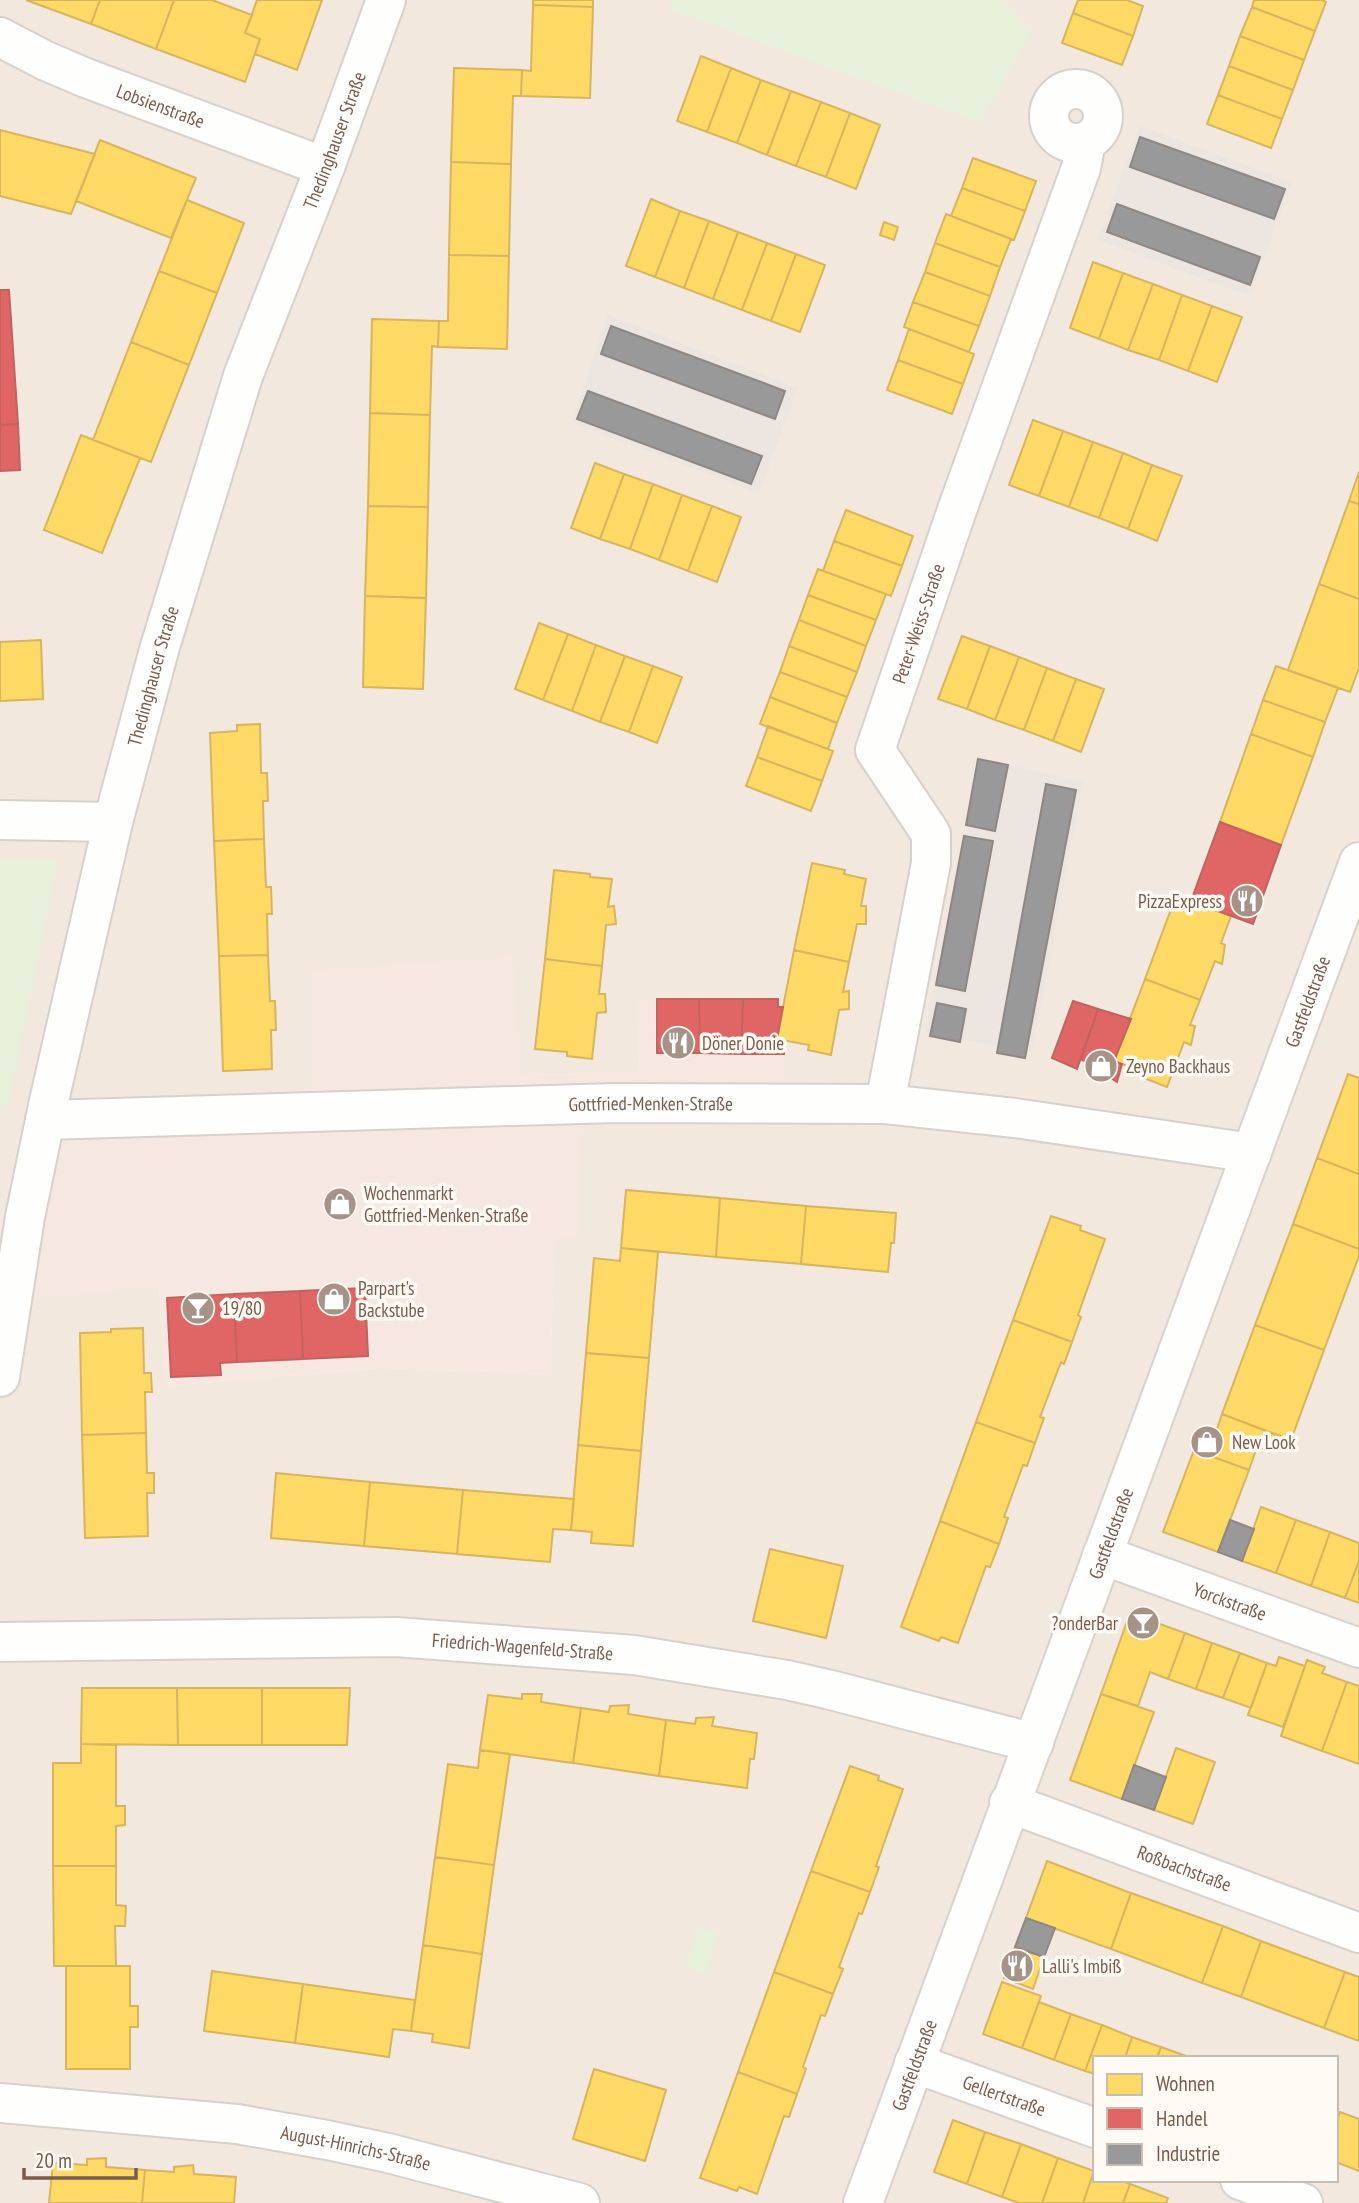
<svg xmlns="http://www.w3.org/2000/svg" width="1359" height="2203" viewBox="0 0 1359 2203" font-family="'PT Sans Narrow',sans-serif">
<rect width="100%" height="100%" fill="#f9f5f0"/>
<path fill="#f2e8de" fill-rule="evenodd" d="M0,0H1359V2203H0ZM637,999H778L777,1039L583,1113L555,1238L550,1374L382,1368L166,1386L159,1286L59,1104L314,1092L521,1075L640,1073ZM1095,2058H1336V2180H1095Z"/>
<path fill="#f6e8e1" d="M513,957L521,1075L640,1073L637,999H778L779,1007H783L777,1038L784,1054L779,1111L583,1113L578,1235L555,1239L550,1374L381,1368L166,1386L159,1286L21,1300L59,1104L313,1092L311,971Z"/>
<path fill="#ede5e0" d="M1140,126L1292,182L1250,296L1098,240Z
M608,315L798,388L759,493L572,423Z
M980,758L1083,782L1032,1052L925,1033Z"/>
<path fill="#e7f0db" d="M671,0H1001L1031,32L981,123L669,9Z
M58,860L8,1105H0V861Z
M699,1928L718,1932L707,1974L686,1966Z"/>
<path fill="#ffd966" stroke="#d7b45e" stroke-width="2" d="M26,0H100L91,24Z
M100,0H174L156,49L91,24Z
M174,0H212L252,15L245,33L260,39L245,82L156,49Z
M257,0H322L297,70L255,54L260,39L245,33Z
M533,0H593V7L533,5Z
M1078,0H1127L1143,6L1133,36L1073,13Z
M1254,0H1322L1326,2L1315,31L1252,7Z
M533,5L593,7L590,98L521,96L522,70L531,71Z
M1252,7L1315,31L1304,60L1240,36Z
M1073,13L1133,36L1122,65L1062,43Z
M1240,36L1304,60L1293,90L1229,66Z
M701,56L731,68L707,132L677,121Z
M1229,66L1293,90L1282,119L1218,95Z
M454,68L522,70L521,96H513L511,164L451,162Z
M731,68L761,80L737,143L707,132Z
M761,80L791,91L767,155L737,143Z
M791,91L821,102L796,166L767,155Z
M1218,95L1282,119L1271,148L1207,124Z
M821,102L850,113L826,177L796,166Z
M850,113L880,125L856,189L826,177Z
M0,130L95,154L71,214L0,196Z
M100,140L196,178L171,238L76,201Z
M973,158L1036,181L1025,211L962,188Z
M451,162L511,164L509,256L449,255Z
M962,188L1025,211L1014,240L951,216Z
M651,199L680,211L655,277L626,266Z
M187,200L244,223L217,293L159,271Z
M680,211L709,221L684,288L655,277Z
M946,214L1011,239L1000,267L935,243Z
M709,221L738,232L713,299L684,288Z
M884,222L898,227L894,240L880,235Z
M738,232L767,243L742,310L713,299Z
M767,243L796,254L771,321L742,310Z
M935,243L1000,267L990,296L925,272Z
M796,254L825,265L800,332L771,321Z
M449,255L509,256L507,349L438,347L439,321H448Z
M1093,262L1123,273L1099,339L1070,328Z
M159,271L217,293L189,365L131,342Z
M925,272L990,296L979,326L913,302Z
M1123,273L1153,284L1128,350L1099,339Z
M1153,284L1182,295L1159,360L1128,350Z
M1182,295L1212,306L1188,371L1159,360Z
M913,302L979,326L969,352L904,327Z
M1212,306L1242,317L1217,382L1188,371Z
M372,319L439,321L438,347L432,346L430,415L370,413Z
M909,329L974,354L963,384L898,360Z
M131,342L189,365L151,462L93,440Z
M898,360L963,384L952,414L887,390Z
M370,413L430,415L428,507L368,506Z
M1033,420L1063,431L1039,496L1009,485Z
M1063,431L1093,442L1069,507L1039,496Z
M81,435L140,458L102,553L44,530Z
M1093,442L1123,453L1099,518L1069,507Z
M1123,453L1152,465L1128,529L1099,518Z
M595,463L624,474L600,539L571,528Z
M1152,465L1182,476L1157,541L1128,529Z
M1359,472V504L1349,501Z
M624,474L653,484L630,549L600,539Z
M653,484L682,495L659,560L630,549Z
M682,495L712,506L688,571L659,560Z
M1349,501L1359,504V599L1319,584Z
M368,506L428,507L426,598L365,596Z
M712,506L741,517L717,582L688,571Z
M846,510L913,536L902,566L834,541Z
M834,541L902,566L891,596L823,571Z
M818,569L886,594L876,620L808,595Z
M1319,584L1359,599V668L1350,692L1288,670Z
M808,595L876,620L866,646L799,620Z
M365,596L426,598L423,689L363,687Z
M799,620L866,646L857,672L789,646Z
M539,623L568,634L543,700L515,689Z
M568,634L596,645L572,711L543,700Z
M962,636L990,646L967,709L938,699Z
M41,640L43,699L0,701V642Z
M596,645L625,656L600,722L572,711Z
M789,646L857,672L847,697L780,672Z
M990,646L1019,657L995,720L967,709Z
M625,656L653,666L629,732L600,722Z
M1019,657L1047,668L1024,730L995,720Z
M653,666L682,677L657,743L629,732Z
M1276,666L1338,688L1325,722L1263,700Z
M1047,668L1076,679L1053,741L1024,730Z
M780,672L847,697L837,723L770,697Z
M1076,679L1104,689L1081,752L1053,741Z
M770,697L837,723L828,749L760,724Z
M1263,700L1325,722L1313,757L1251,734Z
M260,724L261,773H267L268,801H263L264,839L214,841L210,733L237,731V725Z
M768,726L833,751L822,781L757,757Z
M1251,734L1313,757L1281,845L1220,822Z
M757,757L822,781L811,811L746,786Z
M264,839L266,887H271L272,914H267L268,955L219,956L214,841Z
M812,863L845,870L844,874L866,879L861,906H866V924H857L849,962L794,950Z
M554,870L590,874V877L612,879L608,907L614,906L616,924L606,925L602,966L545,959Z
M1176,896L1231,916L1221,943L1225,945L1222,964L1215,961L1200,1000L1145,979Z
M794,950L849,962L843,992L849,991V1009L839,1010L831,1055L808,1050L809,1045L777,1039Z
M268,955L270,1001H275L276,1030H271L272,1069L223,1071L219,956Z
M545,959L602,966L599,994H605L606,1012L597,1013L592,1059L567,1056V1052L535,1049Z
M1145,979L1200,1000L1190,1025L1195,1026L1191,1045L1184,1042L1167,1087L1144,1078L1145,1073L1114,1061Z
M1348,1074L1359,1078V1174L1317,1158Z
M1317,1158L1359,1174V1249L1293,1224Z
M626,1190L720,1198L716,1257L621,1248Z
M720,1198L806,1206L801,1264L716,1257Z
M806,1206L896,1213L894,1243H891L888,1272L801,1264Z
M1051,1216L1081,1226L1080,1230L1105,1239L1078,1315L1081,1317L1072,1342L1013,1320Z
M1293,1224L1359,1249V1256L1324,1350L1255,1325Z
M621,1248L658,1252L649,1358L586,1353L594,1258L620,1261Z
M1013,1320L1072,1342L1064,1364L1061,1362L1040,1417L1044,1418L1035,1443L976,1422Z
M1255,1325L1324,1350L1291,1440L1222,1414Z
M143,1328L144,1373H151L152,1392H145L146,1433L82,1435L80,1333L111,1332V1329Z
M586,1353L649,1358L641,1451L578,1445Z
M1222,1414L1276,1435L1270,1452L1257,1447L1249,1470L1194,1450L1202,1427L1216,1432Z
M976,1422L1035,1443L1027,1466L1023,1465L1004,1517L1008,1518L999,1544L940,1521Z
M146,1433L147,1473H154V1493H147L148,1536L85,1538L82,1435Z
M578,1445L641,1451L633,1546L591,1543L592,1532L571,1530Z
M1194,1450L1249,1470L1218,1552L1163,1532Z
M276,1473L370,1482L364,1546L271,1538Z
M370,1482L463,1490L457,1554L364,1546Z
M463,1490L574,1499L571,1530L553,1529L550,1562L457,1554Z
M1261,1507L1296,1520L1276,1573L1242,1561Z
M1296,1520L1330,1532L1311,1586L1276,1573Z
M940,1521L999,1544L990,1567L986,1566L958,1643L941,1637L939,1641L901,1627Z
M1330,1532L1359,1543V1561L1345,1598L1311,1586Z
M770,1549L843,1566L826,1638L753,1621Z
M1359,1561V1603L1345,1598Z
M1130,1613L1185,1633L1168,1679L1150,1672L1138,1706L1101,1694Z
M1185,1633L1212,1643L1196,1689L1168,1679Z
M1212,1643L1240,1653L1223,1698L1196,1689Z
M1240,1653L1267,1663L1251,1708L1223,1698Z
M1279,1657L1305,1666L1283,1727L1248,1715L1267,1663L1276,1666Z
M1307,1660L1325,1667L1322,1673L1347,1682L1322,1751L1281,1736Z
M1347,1682L1359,1686V1764L1322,1751Z
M82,1688H177L178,1745L81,1744Z
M177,1688H262V1745H178Z
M262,1688H350L347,1745H262Z
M522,1694H542L541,1702L581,1708L573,1763L480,1750L488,1695L522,1699Z
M1101,1694L1154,1712L1122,1799L1070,1780Z
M629,1705L628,1714L666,1720L659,1776L573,1763L581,1708L609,1712L610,1706Z
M714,1717L712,1726L757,1733L754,1759H750L747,1788L659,1776L666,1720L695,1724L696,1718Z
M81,1744L116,1745V1806H125V1825L116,1826V1866H53V1763H81Z
M1176,1748L1215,1762L1193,1824L1154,1810Z
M480,1750L510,1754L494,1865L435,1857L448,1764L478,1768Z
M850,1766L879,1776L878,1780L903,1789L876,1866L879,1867L870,1892L811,1871Z
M435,1857L494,1865L482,1954L423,1945Z
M1047,1861L1131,1893L1111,1949L1026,1918Z
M53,1866H116V1905L126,1906L125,1926H115L116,1966H54Z
M811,1871L870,1892L862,1914L859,1913L839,1967L843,1969L833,1994L774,1972Z
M1131,1893L1223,1926L1202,1983L1111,1949Z
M1223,1926L1261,1941L1241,1997L1202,1983Z
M1261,1941L1345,1972L1324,2028L1241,1997Z
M423,1945L482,1954L469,2048L432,2042L433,2034L411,2031Z
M1015,1947L1044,1957L1033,1989L1004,1978Z
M66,1966H130V2006H138V2027H130V2069H66Z
M212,1971L303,1984L295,2043L204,2031Z
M774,1972L833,1994L825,2016L821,2015L803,2067L806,2069L797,2094L738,2072Z
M1345,1972L1359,1977V2041L1324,2028Z
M1002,1982L1041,1996L1022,2048L983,2034Z
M303,1984L415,2000L411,2031L393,2029L389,2057L295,2043Z
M1039,2002L1071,2014L1054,2060L1022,2048Z
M1071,2014L1102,2025L1085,2071L1054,2060Z
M1102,2025L1132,2037L1125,2058H1095V2074L1085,2071Z
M1132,2037L1161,2047L1157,2058H1125Z
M1161,2047L1189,2057L1157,2058Z
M594,2069L666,2090L645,2161L573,2139Z
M738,2072L797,2094L789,2117L784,2116L757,2194L739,2187L737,2191L700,2178Z
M1340,2112L1359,2119V2171L1336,2162V2124Z
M953,2120L985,2132L967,2184L934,2172Z
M985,2132L1021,2144L1002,2197L967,2184Z
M1021,2144L1058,2158L1042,2203H1019L1002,2197Z
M106,2158V2167L145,2170L142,2203H49L53,2163L87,2165V2159Z
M1058,2158L1094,2171L1083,2203H1042Z
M193,2165L194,2174L236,2177L234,2203H142L145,2170L174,2172V2167Z
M1094,2171L1095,2180H1120L1130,2184L1123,2203H1083Z
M1130,2184L1168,2198L1166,2203H1123Z"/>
<path fill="#e06666" stroke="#c1635e" stroke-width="2" d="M0,290H9L18,424L0,425Z
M18,424L20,470L0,471V425Z
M1220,822L1281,845L1253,924L1191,901Z
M657,999H699L700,1053H657Z
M699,999H743L741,1054L700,1053Z
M743,999H778V1007H783L777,1039L784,1040V1054H741Z
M1073,1001L1098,1009L1077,1069L1052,1058Z
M1098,1009L1131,1019L1114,1061L1122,1064L1117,1082L1081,1059Z
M365,1288L368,1356L303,1359L300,1291Z
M300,1291L303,1359L237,1362L234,1294Z
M234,1294L237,1362L220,1363L221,1375L171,1377L167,1298Z"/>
<path fill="#999" stroke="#908782" stroke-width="2" d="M1140,137L1285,189L1274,219L1130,167Z
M1117,204L1260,257L1250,285L1107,232Z
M611,326L785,391L775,419L601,354Z
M588,391L762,456L751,484L577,419Z
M978,759L1008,765L995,831L966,825Z
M1046,784L1076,790L1025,1058L997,1053Z
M964,836L993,841L965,991L936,985Z
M937,1003L966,1009L960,1042L930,1036Z
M1230,1520L1254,1529L1242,1561L1218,1552Z
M1134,1765L1166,1777L1154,1810L1122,1799Z
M1026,1918L1055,1928L1044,1957L1015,1947Z"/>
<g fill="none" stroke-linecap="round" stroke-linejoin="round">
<defs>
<g id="street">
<path id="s1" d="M0,37L46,61L86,78L325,167"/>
<circle cx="1076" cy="116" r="27"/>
<path d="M0,820L113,822"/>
<path id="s2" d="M885,1104L931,863V834L875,750L957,510L1081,168L1086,142"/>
<path id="s3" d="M45,1120L614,1103L885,1104L1015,1118L1252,1153"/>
<path id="s4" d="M0,1377L25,1217L49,1101L113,822L159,650L243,376L325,167L386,0"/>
<path id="s5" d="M1102,1555L1359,1648"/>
<path id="s6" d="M0,1642L396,1637L634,1655L787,1680L831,1690L1034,1743"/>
<path id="s7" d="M1009,1803L1359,1933"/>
<path id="s8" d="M914,2063L1095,2128"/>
<path id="s9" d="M0,2103L237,2124L327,2140L388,2153L580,2203"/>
<path d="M1240,2180L1303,2203"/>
</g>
<g id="secondary">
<path id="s10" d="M863,2203L1359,862"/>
</g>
</defs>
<use href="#street" stroke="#d7d1cb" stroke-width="42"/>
<use href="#secondary" stroke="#d9d2cb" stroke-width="42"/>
<use href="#street" stroke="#fefefd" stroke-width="38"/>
<use href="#secondary" stroke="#fefefd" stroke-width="38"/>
</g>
<defs>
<symbol id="restaurant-disc" viewBox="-11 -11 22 22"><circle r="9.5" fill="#a69286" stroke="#fffaf3"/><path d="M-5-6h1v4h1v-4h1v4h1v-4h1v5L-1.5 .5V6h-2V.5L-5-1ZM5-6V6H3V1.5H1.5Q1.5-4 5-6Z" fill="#fff"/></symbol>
<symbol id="shop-disc" viewBox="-11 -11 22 22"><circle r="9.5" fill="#a69286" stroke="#fffaf3"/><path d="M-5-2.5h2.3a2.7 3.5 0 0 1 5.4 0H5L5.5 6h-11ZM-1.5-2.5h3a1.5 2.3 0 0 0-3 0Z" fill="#fff"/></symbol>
<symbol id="bar-disc" viewBox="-11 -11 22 22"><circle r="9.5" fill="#a69286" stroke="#fffaf3"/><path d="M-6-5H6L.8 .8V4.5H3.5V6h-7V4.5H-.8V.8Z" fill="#fff"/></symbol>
</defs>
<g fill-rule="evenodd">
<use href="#restaurant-disc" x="1228" y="882" width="38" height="38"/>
<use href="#restaurant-disc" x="659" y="1024" width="38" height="38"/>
<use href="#shop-disc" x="1082" y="1047" width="38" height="38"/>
<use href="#shop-disc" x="321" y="1185" width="38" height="38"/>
<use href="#shop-disc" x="315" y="1280" width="38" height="38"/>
<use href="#bar-disc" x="179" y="1289" width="38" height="38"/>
<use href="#shop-disc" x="1188" y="1423" width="38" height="38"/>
<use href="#bar-disc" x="1124" y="1604" width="38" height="38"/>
<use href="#restaurant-disc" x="998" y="1947" width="38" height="38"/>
</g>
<g text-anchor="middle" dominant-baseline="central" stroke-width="7" stroke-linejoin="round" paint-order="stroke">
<g font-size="19" fill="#7a5c4d" stroke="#fffaf3">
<text stroke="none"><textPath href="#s1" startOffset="175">Lobsienstraße</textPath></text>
<text stroke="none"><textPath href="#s4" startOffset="1284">Thedinghauser Straße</textPath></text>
<text stroke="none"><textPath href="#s2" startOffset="509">Peter-Weiss-Straße</textPath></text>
<text stroke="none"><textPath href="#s4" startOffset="718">Thedinghauser Straße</textPath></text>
<text stroke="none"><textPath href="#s10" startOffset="1281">Gastfeldstraße</textPath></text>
<text stroke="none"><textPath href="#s3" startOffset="606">Gottfried-Menken-Straße</textPath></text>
<text stroke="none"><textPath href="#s10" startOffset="714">Gastfeldstraße</textPath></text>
<text stroke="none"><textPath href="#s5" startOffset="136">Yorckstraße</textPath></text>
<text stroke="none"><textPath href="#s6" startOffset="523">Friedrich-Wagenfeld-Straße</textPath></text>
<text stroke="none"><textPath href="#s7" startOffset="187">Roßbachstraße</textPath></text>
<text stroke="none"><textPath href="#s10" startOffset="147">Gastfeldstraße</textPath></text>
<text stroke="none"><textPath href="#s8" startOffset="96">Gellertstraße</textPath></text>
<text stroke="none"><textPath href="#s9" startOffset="359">August-Hinrichs-Straße</textPath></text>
</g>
<g font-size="19" fill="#7a5c4d" stroke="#fffaf3" text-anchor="start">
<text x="1222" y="901" text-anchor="end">PizzaExpress</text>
<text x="702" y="1043">Döner Donie</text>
<text x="1126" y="1066">Zeyno Backhaus</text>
<text x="364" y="1193">Wochenmarkt<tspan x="364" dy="22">Gottfried-Menken-Straße</tspan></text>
<text x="358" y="1288">Parpart's<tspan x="358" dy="22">Backstube</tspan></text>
<text x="222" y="1308">19/80</text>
<text x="1232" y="1442">New Look</text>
<text x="1118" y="1623" text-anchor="end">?onderBar</text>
<text x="1042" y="1966">Lalli's Imbiß</text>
</g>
</g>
<rect x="1093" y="2056" width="245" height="126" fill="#fffaf3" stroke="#cabbb1" stroke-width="2"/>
<rect x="1107" y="2074" width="35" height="21" fill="#ffd966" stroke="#cabbb1" stroke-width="2"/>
<text x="1156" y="2091" font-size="21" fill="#7a5c4d">Wohnen</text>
<rect x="1107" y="2108" width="35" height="21" fill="#e06666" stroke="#cabbb1" stroke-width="2"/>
<text x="1156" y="2126" font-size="21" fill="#7a5c4d">Handel</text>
<rect x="1107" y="2144" width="35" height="21" fill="#999999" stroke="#cabbb1" stroke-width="2"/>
<text x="1156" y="2161" font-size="21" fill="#7a5c4d">Industrie</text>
<path d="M24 2168v10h112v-10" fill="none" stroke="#7a5c4d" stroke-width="3.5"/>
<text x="35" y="2168" font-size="21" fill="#7a5c4d" stroke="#fffaf3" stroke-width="5" paint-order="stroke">20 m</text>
</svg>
